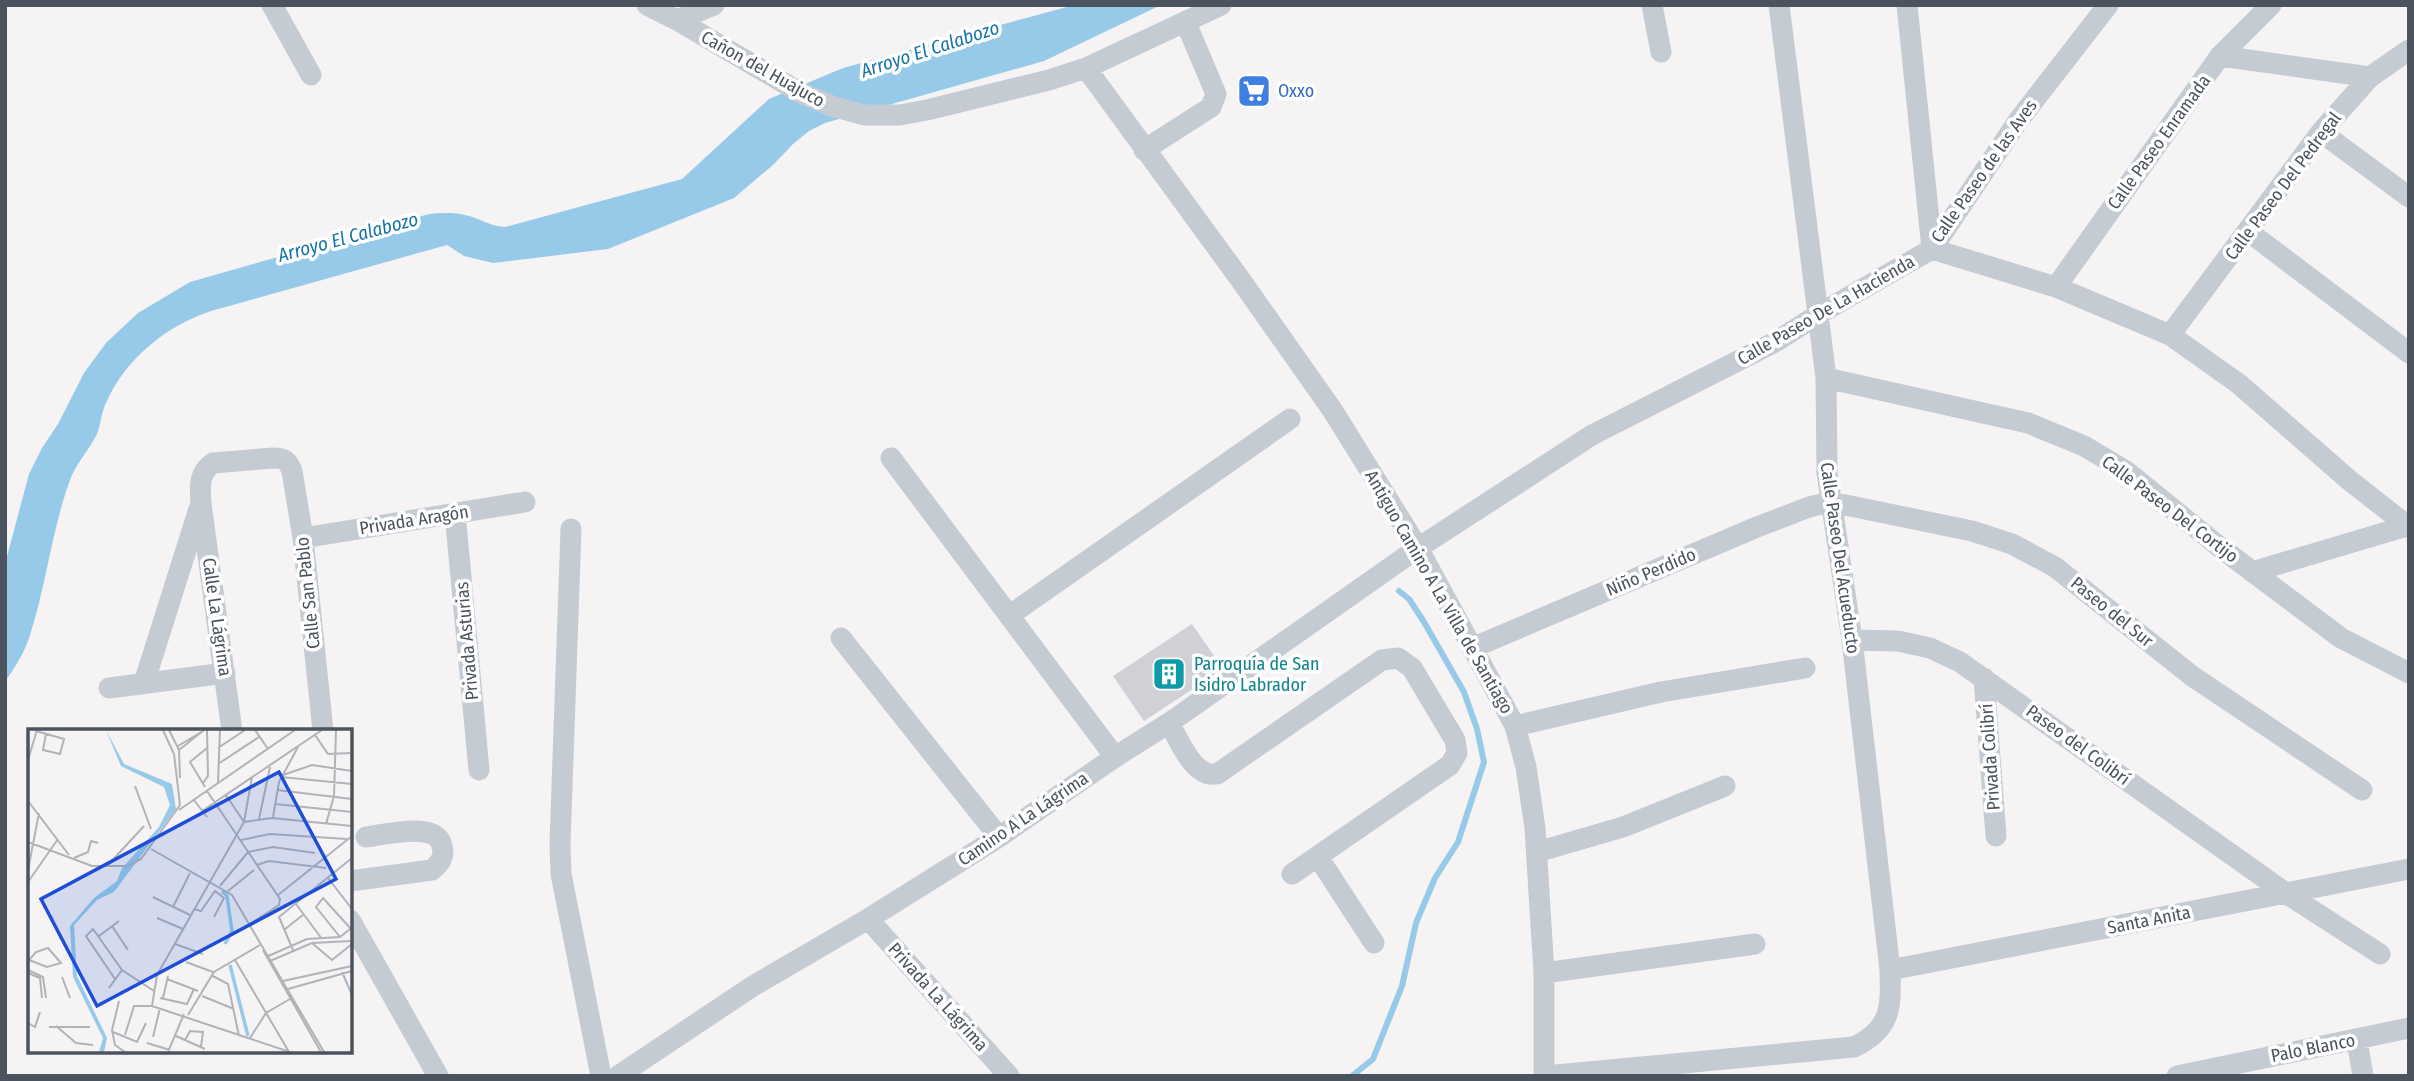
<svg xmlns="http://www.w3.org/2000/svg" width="2414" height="1081" viewBox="0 0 2414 1081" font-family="'Fira Sans Condensed',sans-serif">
<rect width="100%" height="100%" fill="#f5f3f3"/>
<path fill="#96cae8" d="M1074,5H1161L1044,61L825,123L809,131L793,144L773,165L734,198L608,249L493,263L464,256L447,245L211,311C166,326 125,359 106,403C101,413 101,424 97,434C90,448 79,460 72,475C52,526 47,583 30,635C25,652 15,667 5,682V564L29,474L42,448L58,424L84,373L106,343L138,313L190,282L429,214C441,213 453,212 465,215C479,218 489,226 505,227L682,179L769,99L843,68Z"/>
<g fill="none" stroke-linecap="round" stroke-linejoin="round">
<path stroke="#96cae8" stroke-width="6" d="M1352,1076L1373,1059L1402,986L1416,923L1435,878L1458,842L1484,762L1477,729L1464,692L1424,622L1409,599L1399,591"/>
</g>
<path fill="#d0d1d6" d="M1192,624L1223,669L1144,721L1113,676Z"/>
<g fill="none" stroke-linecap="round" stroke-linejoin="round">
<path stroke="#c5cbd3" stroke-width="21" d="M272,5L311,75
M647,5L677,20L801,93L832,106L864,115H900L927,110L1049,80L1086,68L1221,5
M1652,5L1661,52
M1907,5L1932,249
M677,20L714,5
M2220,56L2370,77
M1086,68L1240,279L1333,411L1418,548L1515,726L1526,767L1535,828L1544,973V1076
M2321,132L2409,197
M1144,150L1211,107L1216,94L1186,23
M2249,232L2409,353
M1932,249L2018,121L2108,5
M2056,287L2220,56L2271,5
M2170,335L2321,132L2370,77L2409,50
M1826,378L2028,423L2084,446L2126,471L2221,548L2341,638L2409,673
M891,458L1115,757
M455,513L479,770
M571,529L560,844L561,874L601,1076
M303,538L525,502
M2252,572L2407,526
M1010,615L1290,419
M841,638L999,837
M1852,640L1898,641L1930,648L1960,662L2287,894L2380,954
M1472,648L1757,527L1809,507L1831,502L1972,531L2012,544L2055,567L2192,676L2362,790
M1984,678L1996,836
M144,683L199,509
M109,688L225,673
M1169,723C1180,741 1193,778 1217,774L1382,660L1398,658L1412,668L1455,740L1457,753L1450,765L1292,874
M1515,726L1661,692L1805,668
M232,731L201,504C200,487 198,473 213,463L273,458C285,458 288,461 292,471L303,538L323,731
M1537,852L1623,827L1725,786
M1318,857L1374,943
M350,881L432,870C440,863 445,857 442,846C437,820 385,835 366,837
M868,919L1009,1076
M350,920L438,1076
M1890,970L2409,869
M1544,973L1755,944
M2357,1040L2363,1076
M618,1076L753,986L868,919L999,837L1115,757L1169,723L1418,548L1592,435L1777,341L1819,314L1932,249L2056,287L2170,335L2239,384L2349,480L2409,527
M1545,1076L1854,1047C1892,1029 1891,1007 1890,970L1852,640L1827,473L1826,378L1779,5
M2177,1076L2409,1028"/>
</g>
<defs>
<symbol id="supermarket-square" viewBox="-11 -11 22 22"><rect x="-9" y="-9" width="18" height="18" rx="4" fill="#3f7fe0" stroke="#fff"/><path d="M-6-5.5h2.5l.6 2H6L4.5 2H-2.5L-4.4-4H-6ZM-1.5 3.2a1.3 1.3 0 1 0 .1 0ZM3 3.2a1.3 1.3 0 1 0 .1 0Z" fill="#fff"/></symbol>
<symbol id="building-square" viewBox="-11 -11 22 22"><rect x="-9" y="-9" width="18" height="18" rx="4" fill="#0f9aa8" stroke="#fff"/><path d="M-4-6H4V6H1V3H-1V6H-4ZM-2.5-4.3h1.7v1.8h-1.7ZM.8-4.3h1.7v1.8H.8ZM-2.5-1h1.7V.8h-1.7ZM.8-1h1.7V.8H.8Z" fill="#fff"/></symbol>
</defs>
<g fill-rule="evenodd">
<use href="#supermarket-square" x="1235" y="72" width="38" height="38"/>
<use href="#building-square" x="1150" y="655" width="38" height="38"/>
</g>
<g text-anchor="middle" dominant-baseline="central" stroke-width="7" stroke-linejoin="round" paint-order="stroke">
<g font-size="18" fill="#4b535f" stroke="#fff">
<text transform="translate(763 69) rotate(29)">Cañon del Huajuco</text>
<text transform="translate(2159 142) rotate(-54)">Calle Paseo Enramada</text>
<text transform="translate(1984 171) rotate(-55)">Calle Paseo de las Aves</text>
<text transform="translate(2283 186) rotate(-53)">Calle Paseo Del Pedregal</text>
<text transform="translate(1826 310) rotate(-30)">Calle Paseo De La Hacienda</text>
<text transform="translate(2170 509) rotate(37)">Calle Paseo Del Cortijo</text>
<text transform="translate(414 520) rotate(-9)">Privada Aragón</text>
<text transform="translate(1840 558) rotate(82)">Calle Paseo Del Acueducto</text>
<text transform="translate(1651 572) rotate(-23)">Niño Perdido</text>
<text transform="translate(1439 592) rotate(60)">Antiguo Camino A La Villa de Santiago</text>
<text transform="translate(308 593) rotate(-96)">Calle San Pablo</text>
<text transform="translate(2112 612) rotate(39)">Paseo del Sur</text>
<text transform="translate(217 617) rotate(82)">Calle La Lágrima</text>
<text transform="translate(467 641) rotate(-95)">Privada Asturias</text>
<text transform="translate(2078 745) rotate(36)">Paseo del Colibrí</text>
<text transform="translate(1990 757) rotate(-94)">Privada Colibrí</text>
<text transform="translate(1023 819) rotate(-34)">Camino A La Lágrima</text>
<text transform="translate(2149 920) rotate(-11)">Santa Anita</text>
<text transform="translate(938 997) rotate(48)">Privada La Lágrima</text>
<text transform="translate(2313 1048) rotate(-11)">Palo Blanco</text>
</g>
<g font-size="18" fill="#366cbe" stroke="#fff" text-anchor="start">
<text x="1278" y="91">Oxxo</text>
</g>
<g font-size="18" fill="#0d838f" stroke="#fff" text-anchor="start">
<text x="1194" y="664">Parroquía de San<tspan x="1194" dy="21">Isidro Labrador</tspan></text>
</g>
<g font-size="19" font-style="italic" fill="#1673a7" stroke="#fff">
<text transform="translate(930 49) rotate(-18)">Arroyo El Calabozo</text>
<text transform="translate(348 237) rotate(-15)">Arroyo El Calabozo</text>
</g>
</g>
<g transform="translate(28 729)">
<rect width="324" height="324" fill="#f5f3f3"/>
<path d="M78,1L96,35L144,55L148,80L86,163L69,171L46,196L49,247L79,309L76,323H71L75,309L45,248L42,197L66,169L89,152L94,139L131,98L142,76L136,58L93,37Z" fill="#96cae8"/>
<path fill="none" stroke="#96cae8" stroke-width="3.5" d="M194,162L199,167L204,202L197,215M202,236L220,307"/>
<path fill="none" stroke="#b1b3b8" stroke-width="2" d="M141,1L151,21L152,49M227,1L240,20M8,2L36,10L32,25L15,21L18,5M287,6L300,25L324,24M150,17L175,2M190,19L217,1M151,21L176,1M0,31L9,1M190,35L231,8M255,46L284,36L324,42M253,48L324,55M190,53L192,1M175,54L180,47L179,1M107,57L123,100M177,58L162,33L179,19M249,61L324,70M179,62L252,170L251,176L222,195M198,66L216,93M166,71L179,88M0,72L41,126M247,75L324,83M151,81L267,1M174,82L294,1M245,88L251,53L270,18M231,90L242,38M216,93L224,48M298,95L306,67L308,1M213,111L242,105L319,110M0,113L64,137H100L113,130L152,76L146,25L135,1M123,120L204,166L296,323M46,129L60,123L63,112L70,114M80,136L116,97M229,136L241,132L298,139M0,141L11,84M300,149L324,180M0,153L30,110M192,157L220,123L245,118L287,124M200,162L226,141M250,166L324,107M125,168L162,186M268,175L294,210M145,178L162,144M166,180L173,182L187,162L196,169L186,188M129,189L155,200M84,197L100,221M256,201L276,185M71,207L91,192M312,208L288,178L295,169L324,201M284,214L304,231L324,215M147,215L175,225M235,221L293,323M265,221L251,188L324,129M238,228L279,210L312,208L322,200M207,231L261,323M242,232L284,214L324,212M0,233L1,231L8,223L20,219L33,234L19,238L1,231M158,233L185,243M0,241L15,248L18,269M314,243L324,266M0,244L12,249L14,269M183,246L200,255L211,307M34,248L42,269M87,250L58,207L65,200L94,241L126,262M139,250L170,262M255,252L324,237M81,259L94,241M260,260L324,242M174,267L206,280M132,269L159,275L166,260M135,269L140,247M91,272L84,301L87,316L97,323M124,277L262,323M160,286L186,243L232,216M0,294L7,298L12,283M28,297L48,314L65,316M21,298H62M85,303L109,313L118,294M97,306L106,277H124L129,246L216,93L244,89L324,97M148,307L177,320M125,308L132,279M222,309L238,284L262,270M157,311L162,302L175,303L173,318M119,314L142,321M140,323L156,285"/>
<path fill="#1d4ed8" fill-opacity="0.15" stroke="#1d4ed8" stroke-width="3.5" d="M251,43L308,150L69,277L13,170Z"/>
<rect width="324" height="324" fill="none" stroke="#4b535f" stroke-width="3.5"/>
</g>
<rect width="2414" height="1081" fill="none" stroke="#4b535f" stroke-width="14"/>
</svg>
